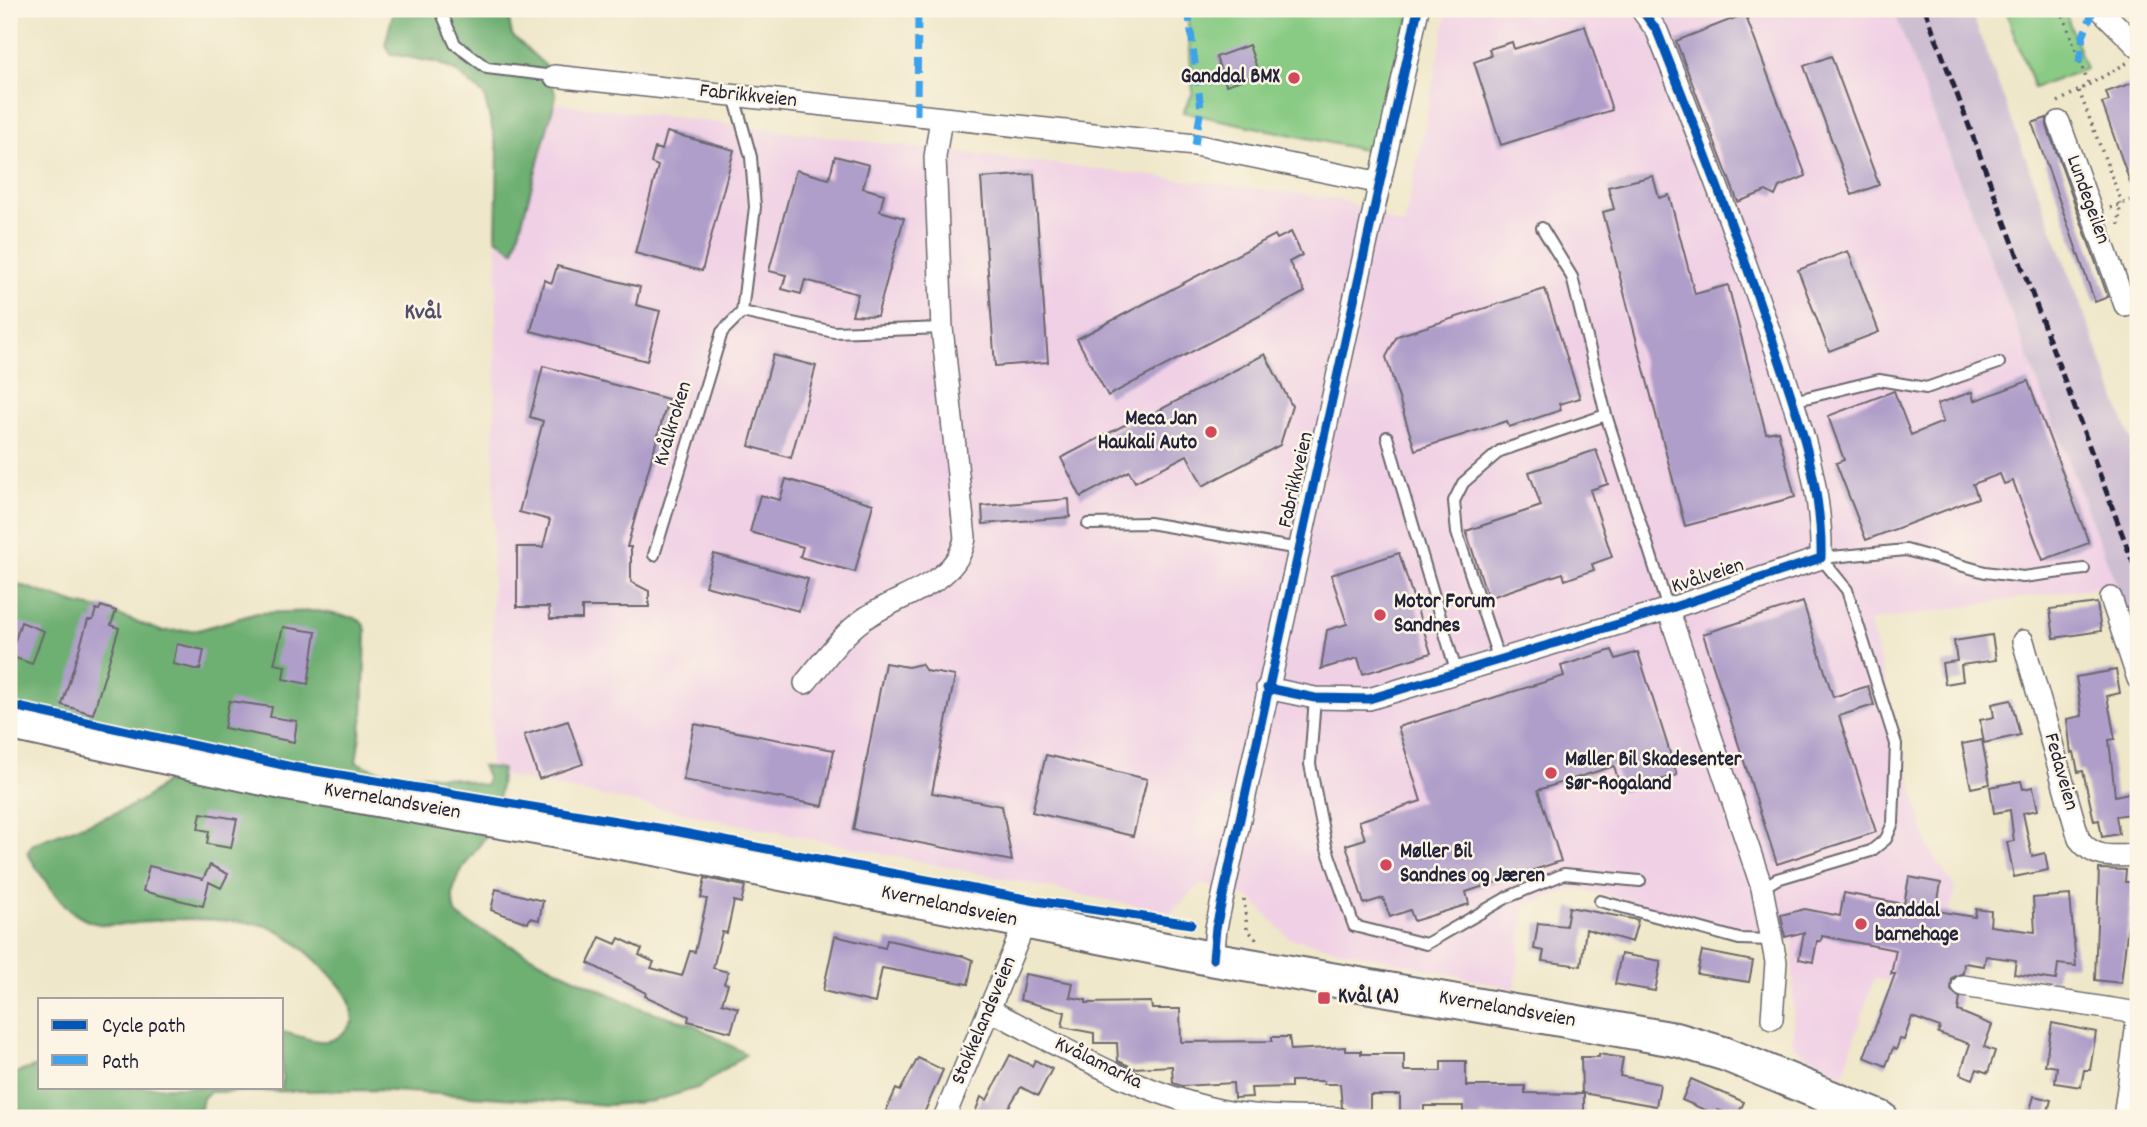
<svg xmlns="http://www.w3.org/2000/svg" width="2147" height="1127" viewBox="0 0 2147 1127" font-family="Dekko,sans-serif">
<rect width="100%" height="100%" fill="#fcf5e5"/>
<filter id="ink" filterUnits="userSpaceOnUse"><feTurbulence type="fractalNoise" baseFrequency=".0143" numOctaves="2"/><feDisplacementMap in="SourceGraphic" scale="14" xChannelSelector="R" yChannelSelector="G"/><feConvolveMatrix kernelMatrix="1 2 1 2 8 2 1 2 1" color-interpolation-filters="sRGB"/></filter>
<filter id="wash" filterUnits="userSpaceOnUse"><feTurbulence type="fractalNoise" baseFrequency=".00686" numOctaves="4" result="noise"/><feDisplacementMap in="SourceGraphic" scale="28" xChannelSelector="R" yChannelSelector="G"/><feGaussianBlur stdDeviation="1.57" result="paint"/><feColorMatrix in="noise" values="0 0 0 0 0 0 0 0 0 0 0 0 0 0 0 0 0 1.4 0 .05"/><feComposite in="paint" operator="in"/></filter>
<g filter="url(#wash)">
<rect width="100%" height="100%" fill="#efe7c9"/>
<path fill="#f0d0e5" d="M1448,9H1893L2116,584L1869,621L1929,848L1955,888L1932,991L1874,978L1843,1075L1793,1047V941L1574,888L1525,906L1515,989L1289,938L1251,899L1201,884L1171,913L490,773L499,96L1339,199L1404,226Z"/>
<path fill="#cebed2" d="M1893,9H1970L2130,437L2138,450V651L2116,584Z"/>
<path fill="#89cb84" stroke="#567660" stroke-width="2" d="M1187,9H1412L1378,153L1183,112L1193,93Z
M2005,9H2064L2086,69L2034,88Z"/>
<path fill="#6eaf72" stroke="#486856" stroke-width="2" d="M394,9H507L512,35L547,67L556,96L514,251L496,238L498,152L484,95L455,71L438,63L391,54L385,45Z
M9,581L76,604L105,610L161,631L198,630L257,613L318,611L355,618L362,622L366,630L363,715L356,762C389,779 423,772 459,779C469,781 476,785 486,785L487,776L482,766L502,769C499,785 500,809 493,824C478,855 444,874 455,913L469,924L560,971L640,1008L692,1024L746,1054L700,1087L654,1101L609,1105L376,1090L210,1092L203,1098L199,1118H9V1075L40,1065V1087H282V1032C316,1039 332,1053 353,1021C352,1015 351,1007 349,1000C340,980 293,936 272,928C253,920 193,919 171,919C146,920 116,930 91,922C61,912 44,878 27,853L32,845C79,821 140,817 173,772L9,704Z"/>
<g id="blocks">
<path fill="#af9ec9" d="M1745,14L1806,176L1779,187L1775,196L1766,191L1738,202L1676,41Z
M1585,26L1612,110L1501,145L1474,62L1491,56L1489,49L1512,42L1514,49Z
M1249,45L1259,74L1226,85L1216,57Z
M1831,56L1879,185L1852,195L1804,66Z
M2132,83L2138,102L2136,199L2102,103L2109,101L2106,92Z
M2047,118V126L2108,297L2095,302L2032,123Z
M667,132L734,150L702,271L635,253L658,166L651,163L655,148L662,150Z
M835,156L869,165L863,188L884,194L880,211L904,218L877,316L852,315L858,294L805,280L801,294L782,289L786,275L769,271L796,170L829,179Z
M1034,174L1048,362L995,366L981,178Z
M1653,176L1659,198L1669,195L1695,294L1728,285L1766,433L1778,431L1795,497L1685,526L1603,212L1614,209L1608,187Z
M1291,232L1302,255L1289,262L1305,292L1108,396L1077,339L1275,235L1277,239Z
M1848,251L1879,332L1829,351L1798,270Z
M557,266L640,287L636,305L660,311L647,361L531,331L544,280L552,283Z
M1545,289L1580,398L1559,404L1561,410L1509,427L1507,421L1415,450L1386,357L1397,336Z
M1265,354L1292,406L1280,445L1203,486L1187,455L1135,482L1129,471L1081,497L1061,458L1138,418L1139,421Z
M773,355L816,366L791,458L749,446Z
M543,366L668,399L627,547H631V582L649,591V607H582V619H550L549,607H517V547H543L550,520L519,512L543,421L530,417Z
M2028,381L2089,543L2043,560L2013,481L2004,484L2000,474L1973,484L1978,498L1866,540L1836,463L1844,460L1828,416L1894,391L1911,435L1943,422L1937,404L1972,392L1974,401Z
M1596,450L1608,484L1590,490L1612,557L1592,564L1594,570L1565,580L1563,573L1488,598L1466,531L1541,506L1529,472Z
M786,479L873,504L855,572L800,557L803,547L750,532L760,495L780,500Z
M1069,499L1070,517L983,524L982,506Z
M1399,553L1431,653L1363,674L1358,658L1321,669L1327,630L1347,624L1331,575Z
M714,554L808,579L799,611L705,586Z
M1803,602L1833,697L1868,686L1874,705L1839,716L1876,832L1777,864L1703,634Z
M2097,603L2101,631L2054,638L2050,609Z
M101,606L116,611L111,625L119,628L93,714L62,705L88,620H93L96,609L99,610Z
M21,622L44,631L32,664L10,656Z
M283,627L316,632L308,684L283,679L285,666L274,664Z
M1992,635L1996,660L1961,665L1963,681L1945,684L1942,663L1957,661L1954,641Z
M177,644L204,650L200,670L173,664Z
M1612,650L1616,659L1638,652L1677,775L1622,792L1614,766L1538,790L1561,861L1466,892L1469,904L1414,921L1410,910L1390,917L1383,898L1364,904L1346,845L1365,839L1359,821L1421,801L1398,727L1564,676L1561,666Z
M885,663L908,667L921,664L926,671L955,676L932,793L1002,806L1012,861L853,830Z
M2116,670L2120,693L2107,696L2115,739L2109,740L2115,796L2133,792L2137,813L2116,816L2119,834L2102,837L2099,820L2094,821L2083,771L2078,772L2074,752L2071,753L2067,719L2082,716L2076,677Z
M2011,700L2020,735L1984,743L1980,720L1994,717L1992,704Z
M229,701L272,707L270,717L297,721L294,742L224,728Z
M568,721L583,764L539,779L524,735Z
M694,724L834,750L823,806L683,780Z
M1982,740L1990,784L1971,788L1962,744Z
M1046,755L1147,779L1133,836L1032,812Z
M2021,781L2023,789L2033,787L2038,810L2023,813L2032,856L2045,853L2048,870L2014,877L2007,842L2014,841L2010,810L1994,813L1990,787Z
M201,813L237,819L231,848L207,844L209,831L198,829Z
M210,865L228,874L221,888L209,882L203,906L143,891L149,866L203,879Z
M2099,869L2126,870L2125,882H2133L2121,983L2095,980Z
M1909,877L1941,883L1936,911L1975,917L1976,909L1991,911L1990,926L2035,932L2033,898L2070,895L2076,966L2058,964L2056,980L2014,974L2016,960L1986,956L1984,966L1964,963L1963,973L1952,978L1951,990L1960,998L1958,1011L1992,1025L1984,1047L1995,1051L1988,1073L1977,1069L1973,1079L1960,1074L1970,1044L1938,1033L1940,1027L1912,1017L1904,1040L1900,1039L1896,1050L1893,1048L1886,1066L1864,1057L1895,974H1891L1896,950L1822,936L1821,941H1817L1813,962L1799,959L1804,932L1785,937L1781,915L1805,909L1840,916L1844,893L1904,904Z
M705,878L745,886L741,903L734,901L727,933L722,932L713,968L728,972L724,983L728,984L722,1003L738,1008L731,1032L688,1021L689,1016L645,996L646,993L588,963L600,937L616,944L619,938L642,949L639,955L654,962L651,968L682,976L690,951L695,952L707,899L701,898Z
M496,889L543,901L539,920L530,918L528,923L491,910Z
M1569,907L1638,920L1632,942L1586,929L1581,966L1542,961L1544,951L1534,949L1538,923L1566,926Z
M835,936L885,948L887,940L963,956L973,960L968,984L882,968L875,1003L823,991Z
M1702,951L1753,961L1749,982L1697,974Z
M1621,954L1661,961L1655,991L1615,984Z
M1025,974L1073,983L1070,997L1086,1000V1003L1151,1002L1152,1009H1180L1181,1042L1272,1041V1037H1289L1291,1050L1345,1047V1051H1361V1054H1404V1071H1441V1061H1466V1086H1525V1093L1584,1094V1118L1481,1115V1118H1463V1106H1424V1116L1400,1115V1095H1370V1111H1347L1342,1107L1340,1084H1324V1081H1291V1087L1251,1088L1252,1097L1234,1098L1233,1083L1182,1086L1173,1083L1172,1066L1134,1068L1118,1061L1117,1043H1094V1033L1062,1027L1065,1012L1020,1000Z
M2052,1023L2096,1032L2090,1070H2084L2081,1087L2055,1083L2057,1067L2045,1065Z
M1599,1054L1623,1058L1620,1076L1660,1084L1656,1106L1582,1093L1581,1057H1599Z
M1010,1055L1032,1066L1035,1060L1052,1069L1038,1096L1021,1087L1002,1118H973L981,1097L987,1100Z
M918,1058L943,1070L922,1118H901L886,1111L896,1089L900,1091Z
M1691,1079L1744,1102L1737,1117L1718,1110L1716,1115L1682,1100Z
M2034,1096L2051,1100L2046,1118H2028Z"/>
</g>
</g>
<g filter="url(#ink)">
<use href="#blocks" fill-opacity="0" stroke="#6a676d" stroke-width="2"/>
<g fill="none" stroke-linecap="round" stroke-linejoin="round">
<defs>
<path id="lane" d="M440,9L455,44L487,68L554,76
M734,96L751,157L755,207L742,312
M1542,228L1572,277L1606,415L1668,609
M1793,401L1879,380L1926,388L1999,363
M1387,437L1457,674
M1088,524L1149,523L1299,549
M654,555L722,332L742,312L834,332L942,328
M1821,558L1906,550L1985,572L2023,577L2084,569
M1499,660L1457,533L1454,501L1463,483L1500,451L1606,415
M1315,698L1310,764L1326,846L1354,926L1426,944L1508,897L1564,874L1640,881
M1762,888L1777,879L1871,851L1886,839L1893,823L1896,744L1847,590L1821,558
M1600,901L1739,939L1772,940"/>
<path id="street" d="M2100,9L2138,47
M554,76L1195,145L1381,183
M2059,122L2125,305L2138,301
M2111,598L2138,679
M1668,609L1762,888L1776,962L1772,1019
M2023,641L2079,839C2094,860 2114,856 2138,855
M805,683C823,662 841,635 864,619C899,594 957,585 965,538L942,328L935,157L941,118
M1267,688L1315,698L1369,699L1668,609L1821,558C1823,483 1795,406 1771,336C1736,233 1697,132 1657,31L1641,9
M1213,959L1216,928L1418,9
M1963,986L2138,1013
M990,1010C1064,1048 1136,1092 1219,1110C1257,1118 1297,1117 1336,1118
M944,1118L1025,923
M2124,1118L2138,1016"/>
<path id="primary" d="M9,723L284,783L657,849L1213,959L1678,1040L1725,1054L1881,1118"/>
</defs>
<use href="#lane" stroke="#6a676d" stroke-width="14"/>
<use href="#street" stroke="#6a676d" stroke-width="24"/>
<use href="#primary" stroke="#6a676d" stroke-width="37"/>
<path stroke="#6a676d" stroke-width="3.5" stroke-dasharray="2 5" stroke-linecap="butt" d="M2061,9L2089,86
M2079,91L2120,198L2119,225
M2058,102L2127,63
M2110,208L2138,198
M1244,899L1247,929L1257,940"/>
<use href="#lane" stroke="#fff" stroke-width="10"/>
<use href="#street" stroke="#fff" stroke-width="21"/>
<use href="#primary" stroke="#fff" stroke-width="33"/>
<path stroke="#22223b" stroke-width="5" stroke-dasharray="10 5" stroke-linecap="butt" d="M1925,9L2138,576"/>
<path stroke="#3ea2ec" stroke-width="7" stroke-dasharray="14 7" stroke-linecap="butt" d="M1188,9L1201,108L1195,145
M2079,63L2083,36L2094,9
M917,115L918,9"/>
<defs>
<path id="cycleway" d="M1267,688L1315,698L1369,699L1668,609L1821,558C1823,483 1795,406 1771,336C1736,233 1697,132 1657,31L1641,9
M9,705L292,767L658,828L1036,901L1191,924
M1213,959L1216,928L1418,9"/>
</defs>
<use href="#cycleway" stroke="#fcf5e5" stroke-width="13"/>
<use href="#cycleway" stroke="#0057b8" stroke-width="9"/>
</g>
</g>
<g fill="#d1495b" stroke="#fcf5e5" stroke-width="2.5">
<circle cx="1294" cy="78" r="7"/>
<circle cx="1211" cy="432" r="7"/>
<circle cx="1380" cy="615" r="7"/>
<circle cx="1551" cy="773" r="7"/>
<circle cx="1386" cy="865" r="7"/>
<circle cx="1861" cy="924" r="7"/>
<rect x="1317" y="991" width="14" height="14" rx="3.5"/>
</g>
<g text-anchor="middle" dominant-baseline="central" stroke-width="5" stroke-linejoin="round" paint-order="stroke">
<g font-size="21" font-weight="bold" fill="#22223b" stroke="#fcf5e5" text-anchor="start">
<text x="1280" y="78" text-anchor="end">Ganddal BMX</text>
<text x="1197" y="420" text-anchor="end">Meca Jan<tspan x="1197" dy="24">Haukali Auto</tspan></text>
<text x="1394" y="603">Motor Forum<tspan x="1394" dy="24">Sandnes</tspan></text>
<text x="1565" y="761">Møller Bil Skadesenter<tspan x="1565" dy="24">Sør-Rogaland</tspan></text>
<text x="1400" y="853">Møller Bil<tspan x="1400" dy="24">Sandnes og Jæren</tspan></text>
<text x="1875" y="912">Ganddal<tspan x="1875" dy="24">barnehage</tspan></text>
<text x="1338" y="998">Kvål (A)</text>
</g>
<g font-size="21" fill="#22223b" stroke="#fcf5e5">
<text transform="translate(748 97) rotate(6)">Fabrikkveien</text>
<text transform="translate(2087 200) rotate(70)">Lundegeilen</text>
<text transform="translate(674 424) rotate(-73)">Kvålkroken</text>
<text transform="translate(1297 480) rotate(-77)">Fabrikkveien</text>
<text transform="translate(1708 577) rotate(-18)">Kvålveien</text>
<text transform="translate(2060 772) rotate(74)">Fedaveien</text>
<text transform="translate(392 802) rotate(10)">Kvernelandsveien</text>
<text transform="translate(949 907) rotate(12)">Kvernelandsveien</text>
<text transform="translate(1507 1010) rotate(10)">Kvernelandsveien</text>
<text transform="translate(985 1021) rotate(-67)">Stokkelandsveien</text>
<text transform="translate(1098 1064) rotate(26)">Kvålamarka</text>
</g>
<g font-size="23" font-weight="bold" fill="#534d6d" stroke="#fcf5e5">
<text x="423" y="313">Kvål</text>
</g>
</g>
<rect width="2147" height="1127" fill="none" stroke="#fcf5e5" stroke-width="35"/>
<rect x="38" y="998" width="245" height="91" fill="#fcf5e5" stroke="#a5a1a1" stroke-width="2"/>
<rect x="52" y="1020" width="35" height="10" fill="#0057b8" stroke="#a5a1a1" stroke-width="2"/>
<text x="102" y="1032" font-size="21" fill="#22223b">Cycle path</text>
<rect x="52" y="1055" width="35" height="10" fill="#3ea2ec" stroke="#a5a1a1" stroke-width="2"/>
<text x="102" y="1068" font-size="21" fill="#22223b">Path</text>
</svg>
